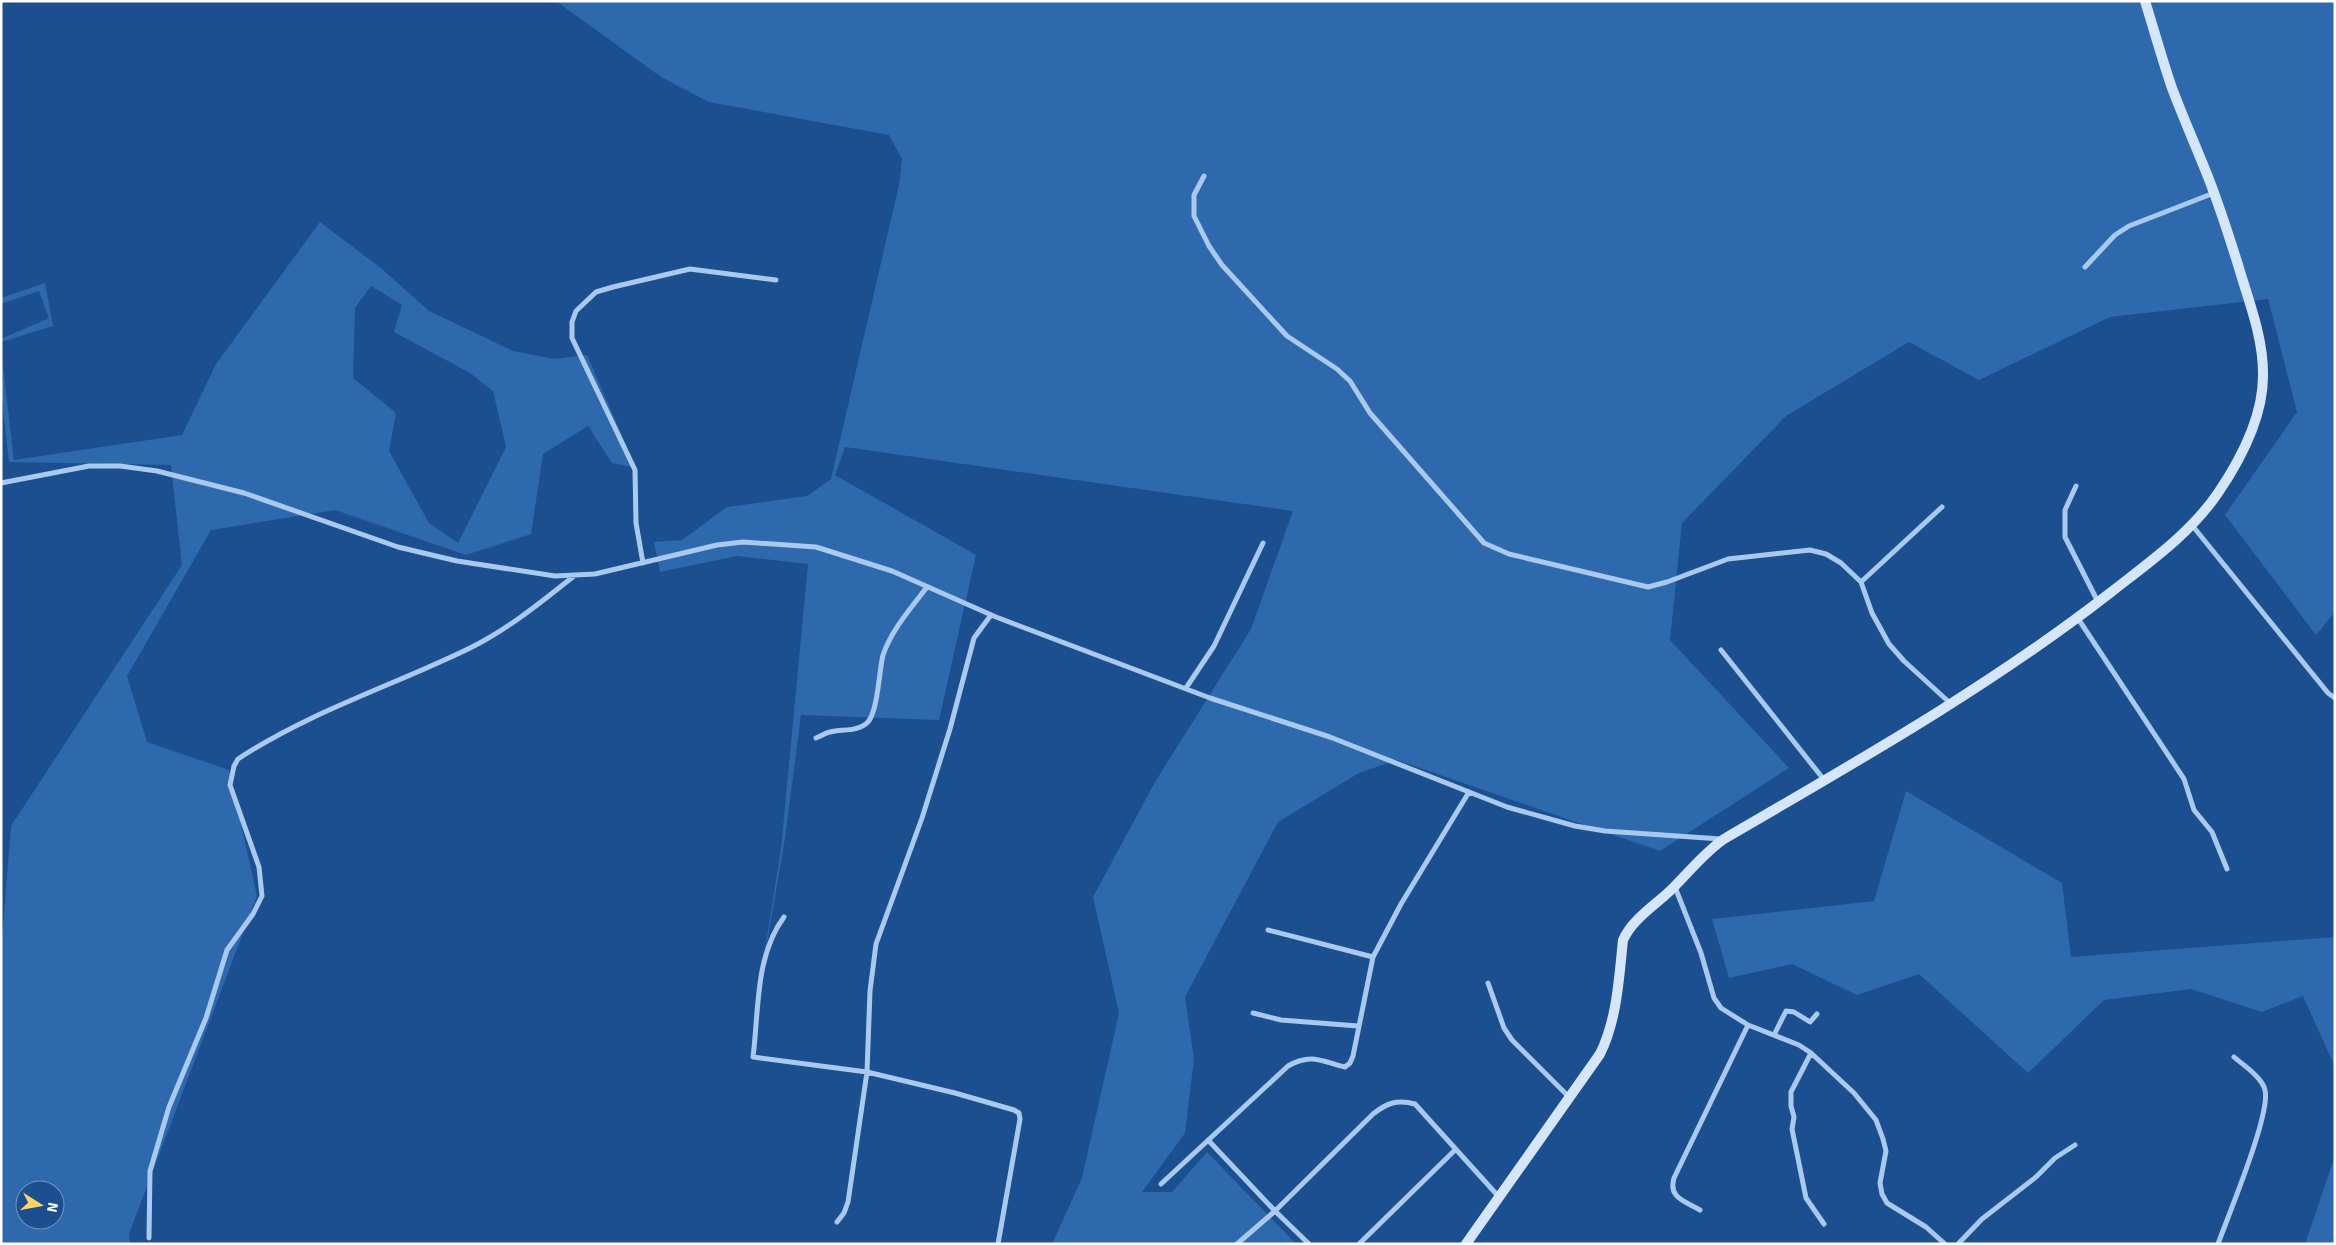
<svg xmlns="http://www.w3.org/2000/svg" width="2336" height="1245" viewBox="0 0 2336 1245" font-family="Signika,sans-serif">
<rect width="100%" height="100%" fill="#1b4f8f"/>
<path fill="#2e69ad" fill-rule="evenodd" d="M556,1H2335V612L2316,635L2225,515L2297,412L2268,299L2110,317L1979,380L1909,342L1786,416L1682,523L1670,640L1789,768L1660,851L1397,760L1359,773L1278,822L1185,997L1194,1059L1185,1133L1142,1192H1172L1207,1152L1296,1244H1052L1082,1178L1119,1013L1093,897L1155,782L1251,629L1293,511L845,447L835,475L976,555L939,720L801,715L785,838L754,1019L781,849L808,564L737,556L660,572L654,542L682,540L727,507L807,496L831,479L899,185L902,159L889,135L709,102L661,77Z
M320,222L382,269L429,311L513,351L554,359L587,355L636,468L612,463L588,426L543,454L531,534L466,555L335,510L211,530L127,676L147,742L229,770L257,896L129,1234L130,1244H1V952L11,826L182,565L171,465L9,462L1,392V351L14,460L182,435L216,364ZM371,286L402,305L394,332L470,373L493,391L506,447L458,543L429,523L389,451L396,413L353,378L355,308ZM25,1190H55V1220H25Z
M45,283L53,326L1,342V339L49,318L39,291L1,304V298Z
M1906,791L2062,883L2071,957L2335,937V1067L2303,996L2262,1012L2191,989L2104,1000L2028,1073L1919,974L1857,995L1792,964L1729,978L1712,919L1874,901Z
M2335,1156V1244H2305Z"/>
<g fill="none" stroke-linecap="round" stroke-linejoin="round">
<path stroke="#a9c9ee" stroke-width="5" d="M1204,176L1194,195V216L1209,246L1222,265L1287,336L1337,369L1350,381L1370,413L1484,543L1509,554L1648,587L1667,582L1728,559L1810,550L1826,554L1841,563L1861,582L1872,613L1889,644L1904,661L1950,703
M2085,267L2115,235L2129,226L2214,193
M1,483L89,466H120L157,471L244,493L398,547L457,561L555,576L595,574L717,545L743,542L816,547L892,571L996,617L1210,698L1330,737L1507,807L1575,826L1605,831L1721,839
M2076,486L2065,510V537L2098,602
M2191,524L2328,693L2335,698
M643,563L636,523L635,470L572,338V322L576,311L596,292L613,287L690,269L776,280
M1861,582L1942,507
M2077,617L2184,779L2194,810L2212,832L2227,869
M1721,650L1825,781
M1186,688L1214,646L1263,543
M816,738C821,736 825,733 830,732C842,729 857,732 867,723C878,713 879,670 883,655C892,629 911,608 927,587
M1675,887L1701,953L1714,998L1721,1008L1748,1025L1799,1045L1811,1053L1854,1093L1876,1120L1883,1139L1886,1151L1880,1183L1882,1194L1887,1203L1926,1227L1945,1244
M784,917C755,956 759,1010 753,1057L867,1072L955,1093L1014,1110L1019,1113L1020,1119L998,1244
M1268,930L1373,957
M1488,983L1504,1028L1512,1040L1569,1097
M1253,1013L1281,1020L1358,1026
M1774,1035L1786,1011L1794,1012L1810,1022L1817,1014
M1811,1053L1791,1092V1106L1794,1117L1792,1129L1806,1198L1824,1224
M1208,1140L1275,1211L1309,1244
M1161,1184L1288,1066C1311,1053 1321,1061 1345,1067L1350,1063L1353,1056L1373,957L1401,904L1469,792
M1700,1210C1685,1201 1668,1198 1674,1178L1748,1025
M837,1222L844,1213L848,1202L867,1072L870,991L876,944L922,818L950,729L974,638L991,615
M149,1238L150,1171L169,1107L206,1018L227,950L253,914L262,896L259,867L230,785L234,766L238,759C309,712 392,686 468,649C507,630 540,603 574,576
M1237,1244L1275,1211L1373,1114C1387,1103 1397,1099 1415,1104L1499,1197
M1359,1244L1455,1150
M1958,1244L1982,1219L2036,1177L2055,1158L2075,1145
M2218,1244C2228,1216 2271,1114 2265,1090C2262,1077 2243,1065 2234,1057"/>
<path stroke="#d6e6fa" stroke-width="10" d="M1466,1244L1600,1054C1617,1020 1619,978 1623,940C1633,918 1656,905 1673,888C1690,871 1704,853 1724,839C1856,762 1989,687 2110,593C2148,563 2190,534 2218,493C2241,459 2264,415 2263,373C2263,337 2249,302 2239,268C2230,239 2221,211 2210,182C2198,151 2184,120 2172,88C2162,59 2154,30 2145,1"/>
</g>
<rect width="2336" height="1245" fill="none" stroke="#ffffff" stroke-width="5"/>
<g transform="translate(40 1205) rotate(101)"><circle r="24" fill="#1b4f8f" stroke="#7695bc"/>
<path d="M0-4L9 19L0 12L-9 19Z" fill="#ffd166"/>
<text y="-8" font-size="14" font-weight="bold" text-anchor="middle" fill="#ffffff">N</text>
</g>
</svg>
